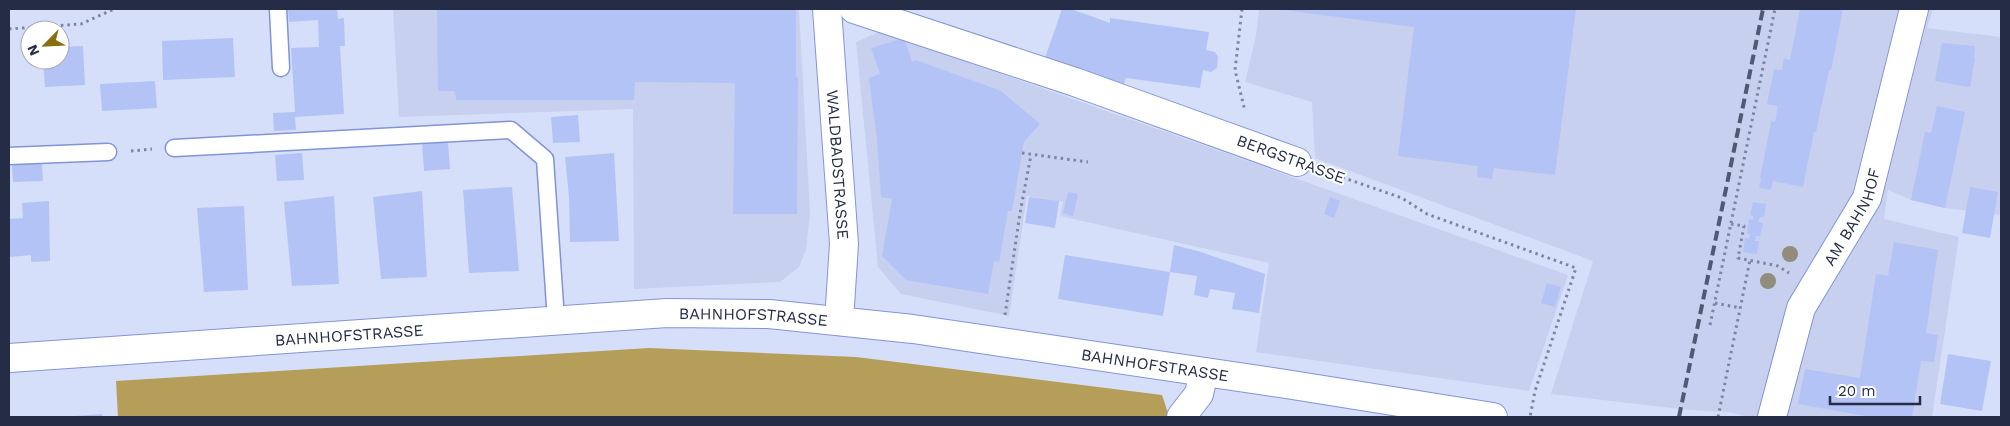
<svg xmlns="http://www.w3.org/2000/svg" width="2010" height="426" viewBox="0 0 2010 426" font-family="'Work Sans',sans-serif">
<rect width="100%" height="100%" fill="#d6dffa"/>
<path fill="#c7d0ef" d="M393,9H799L810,213L806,250L799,267L780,282L634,289L633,109L399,117Z
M1259,9H1933L1927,28L2001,37V215L1945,208L1911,200L1888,190L1884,219L1959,237L1932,417H1748L1729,412L1689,410L1551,394L1593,261L1315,158L1312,102L1245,82L1256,36Z
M881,31L1568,275L1529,391L1256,352L1269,263L1060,216L1063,202L1027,196L1009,316L901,294L878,267L856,42Z"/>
<path fill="#b59e59" d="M649,348L856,357L1162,395L1169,416L118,417L116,381Z"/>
<path fill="#b3c3f6" d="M288,9H337L338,19L344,18L345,46H340L344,114L295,117L296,130L274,131L273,113L295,112L291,48L319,47L318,20L289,22Z
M437,9H796V77H798L797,214H733L735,83L635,82L634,100H456L455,91H438Z
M1062,9H1071L1110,23V18L1209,32L1206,50L1215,52L1218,57L1217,68L1211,72L1203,70L1200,88L1126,78L1123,86L1045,58Z
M1276,9H1576L1555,175L1494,168L1492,179L1477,177L1478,166L1398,156L1414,27Z
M1800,9H1843L1831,70H1829L1816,132H1814L1803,187L1773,181L1771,190L1759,188L1761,179L1760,178L1771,123V121L1775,122L1778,106L1767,104L1774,69L1782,70L1784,58L1790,60Z
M233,38L235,77L163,80L162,41Z
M904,38L912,62L916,60L1001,91L1040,124L1024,142L1012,211H1008L999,262L994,261L988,294L906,280L882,256L892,199L881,197L877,139L869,78L880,74L871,48Z
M1942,43L1975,46L1974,58H1975L1970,87L1935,81Z
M83,46L85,85L45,87L43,60H60V47Z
M155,81L157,108L102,111L100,84Z
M1937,106L1965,112L1945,208L1911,200L1925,132L1931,133Z
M578,115L580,142L553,143L551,117Z
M448,142L450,169L424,171L422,144Z
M302,153L304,180L277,181L275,155Z
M614,153L619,241L570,242L569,197L565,157Z
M42,163L43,181L13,182L12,165Z
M512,187L519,271L469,273L463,190Z
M1970,187L1998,192L1990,238L1962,233Z
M422,191L427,277L381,279L373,197Z
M1068,192L1078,194L1073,216L1063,213Z
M334,196L339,284L292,286L284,202Z
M1029,197L1059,201L1055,228L1025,223Z
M1330,197L1340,201L1334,218L1324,214Z
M49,201L50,261L31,262V255L10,257L9,219L23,218L22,203Z
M1753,202L1766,204L1764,217H1760L1758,222L1763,223L1760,236H1756L1755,241H1759L1757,254L1743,252L1745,238L1749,239L1750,234H1747L1749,219L1753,220V216L1750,215Z
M244,206L248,290L204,292L197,208Z
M1894,242L1938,250L1926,333L1938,335L1934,362L1921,361L1912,417H1871L1798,404L1805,369L1860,378L1876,274L1888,276Z
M1174,245L1201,252L1265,274L1259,313L1232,309L1235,293L1210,289L1208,298L1194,295L1197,276L1170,272Z
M1065,255L1170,272L1163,316L1058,299Z
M1547,283L1561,287L1555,307L1541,303Z
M1948,354L1991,361L1982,411L1940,404Z
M102,414L103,417H75V416Z"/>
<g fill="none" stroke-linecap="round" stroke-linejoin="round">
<defs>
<path id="lane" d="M278,9L281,68
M174,148L511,130L545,159L556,320
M9,156L108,152"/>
<g id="street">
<path id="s1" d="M827,9L844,244L839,321"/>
<path d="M854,9L1075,82L1297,162"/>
<path d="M1181,417L1199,394L1204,372"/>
<path id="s2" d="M1772,417L1801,308L1867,198L1914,9"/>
</g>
<g id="secondary">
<path id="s3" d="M9,358L667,313L769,314L913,329L1286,384L1493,417"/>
</g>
</defs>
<use href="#lane" stroke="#8294d5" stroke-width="19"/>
<use href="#street" stroke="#8294d5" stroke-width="30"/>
<use href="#secondary" stroke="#8294d5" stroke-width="30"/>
<path stroke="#7d86a0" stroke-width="3" stroke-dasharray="2.5 4" stroke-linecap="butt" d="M1242,9L1235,70L1245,111
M9,29L81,24L114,9
M131,151L152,149
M1022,153L1088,162
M1324,171L1402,198L1427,214L1576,268L1535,391L1530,417
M1731,224L1744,226L1738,258L1778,266L1789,273
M1715,303L1740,308
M1005,315L1020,213L1031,155
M1710,325L1775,9
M1718,417L1750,260"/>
<use href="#lane" stroke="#fff" stroke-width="16"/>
<use href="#street" stroke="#fff" stroke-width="28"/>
<use href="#secondary" stroke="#fff" stroke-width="28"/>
<path stroke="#505872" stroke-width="4" stroke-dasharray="10 5" stroke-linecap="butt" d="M1679,417L1763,9"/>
</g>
<g fill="#918c7b">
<circle cx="1790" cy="254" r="8"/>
<circle cx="1768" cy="281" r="8"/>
</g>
<g text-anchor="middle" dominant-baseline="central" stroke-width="4" stroke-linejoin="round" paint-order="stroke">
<g font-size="16" fill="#242c46" stroke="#fff">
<text transform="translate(1291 159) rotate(20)">BERGSTRASSE</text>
<text stroke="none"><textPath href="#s1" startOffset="156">WALDBADSTRASSE</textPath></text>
<text stroke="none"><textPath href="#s2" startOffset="218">AM BAHNHOF</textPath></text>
<text stroke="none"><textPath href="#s3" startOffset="746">BAHNHOFSTRASSE</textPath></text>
<text stroke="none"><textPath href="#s3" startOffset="341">BAHNHOFSTRASSE</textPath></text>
<text stroke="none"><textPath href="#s3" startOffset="1151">BAHNHOFSTRASSE</textPath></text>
</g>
</g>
<rect width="2010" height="426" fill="none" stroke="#242c46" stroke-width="20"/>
<g transform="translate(45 45) rotate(246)"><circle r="24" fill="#ffffff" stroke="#a7abb5"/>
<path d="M0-4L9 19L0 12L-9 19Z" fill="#886e0e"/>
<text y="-8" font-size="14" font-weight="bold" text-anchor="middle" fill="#242c46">N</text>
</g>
<path d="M1830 396v8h90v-8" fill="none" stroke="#242c46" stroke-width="2.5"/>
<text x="1838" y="396" font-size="15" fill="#242c46" stroke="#ffffff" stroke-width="4" paint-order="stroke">20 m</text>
</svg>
